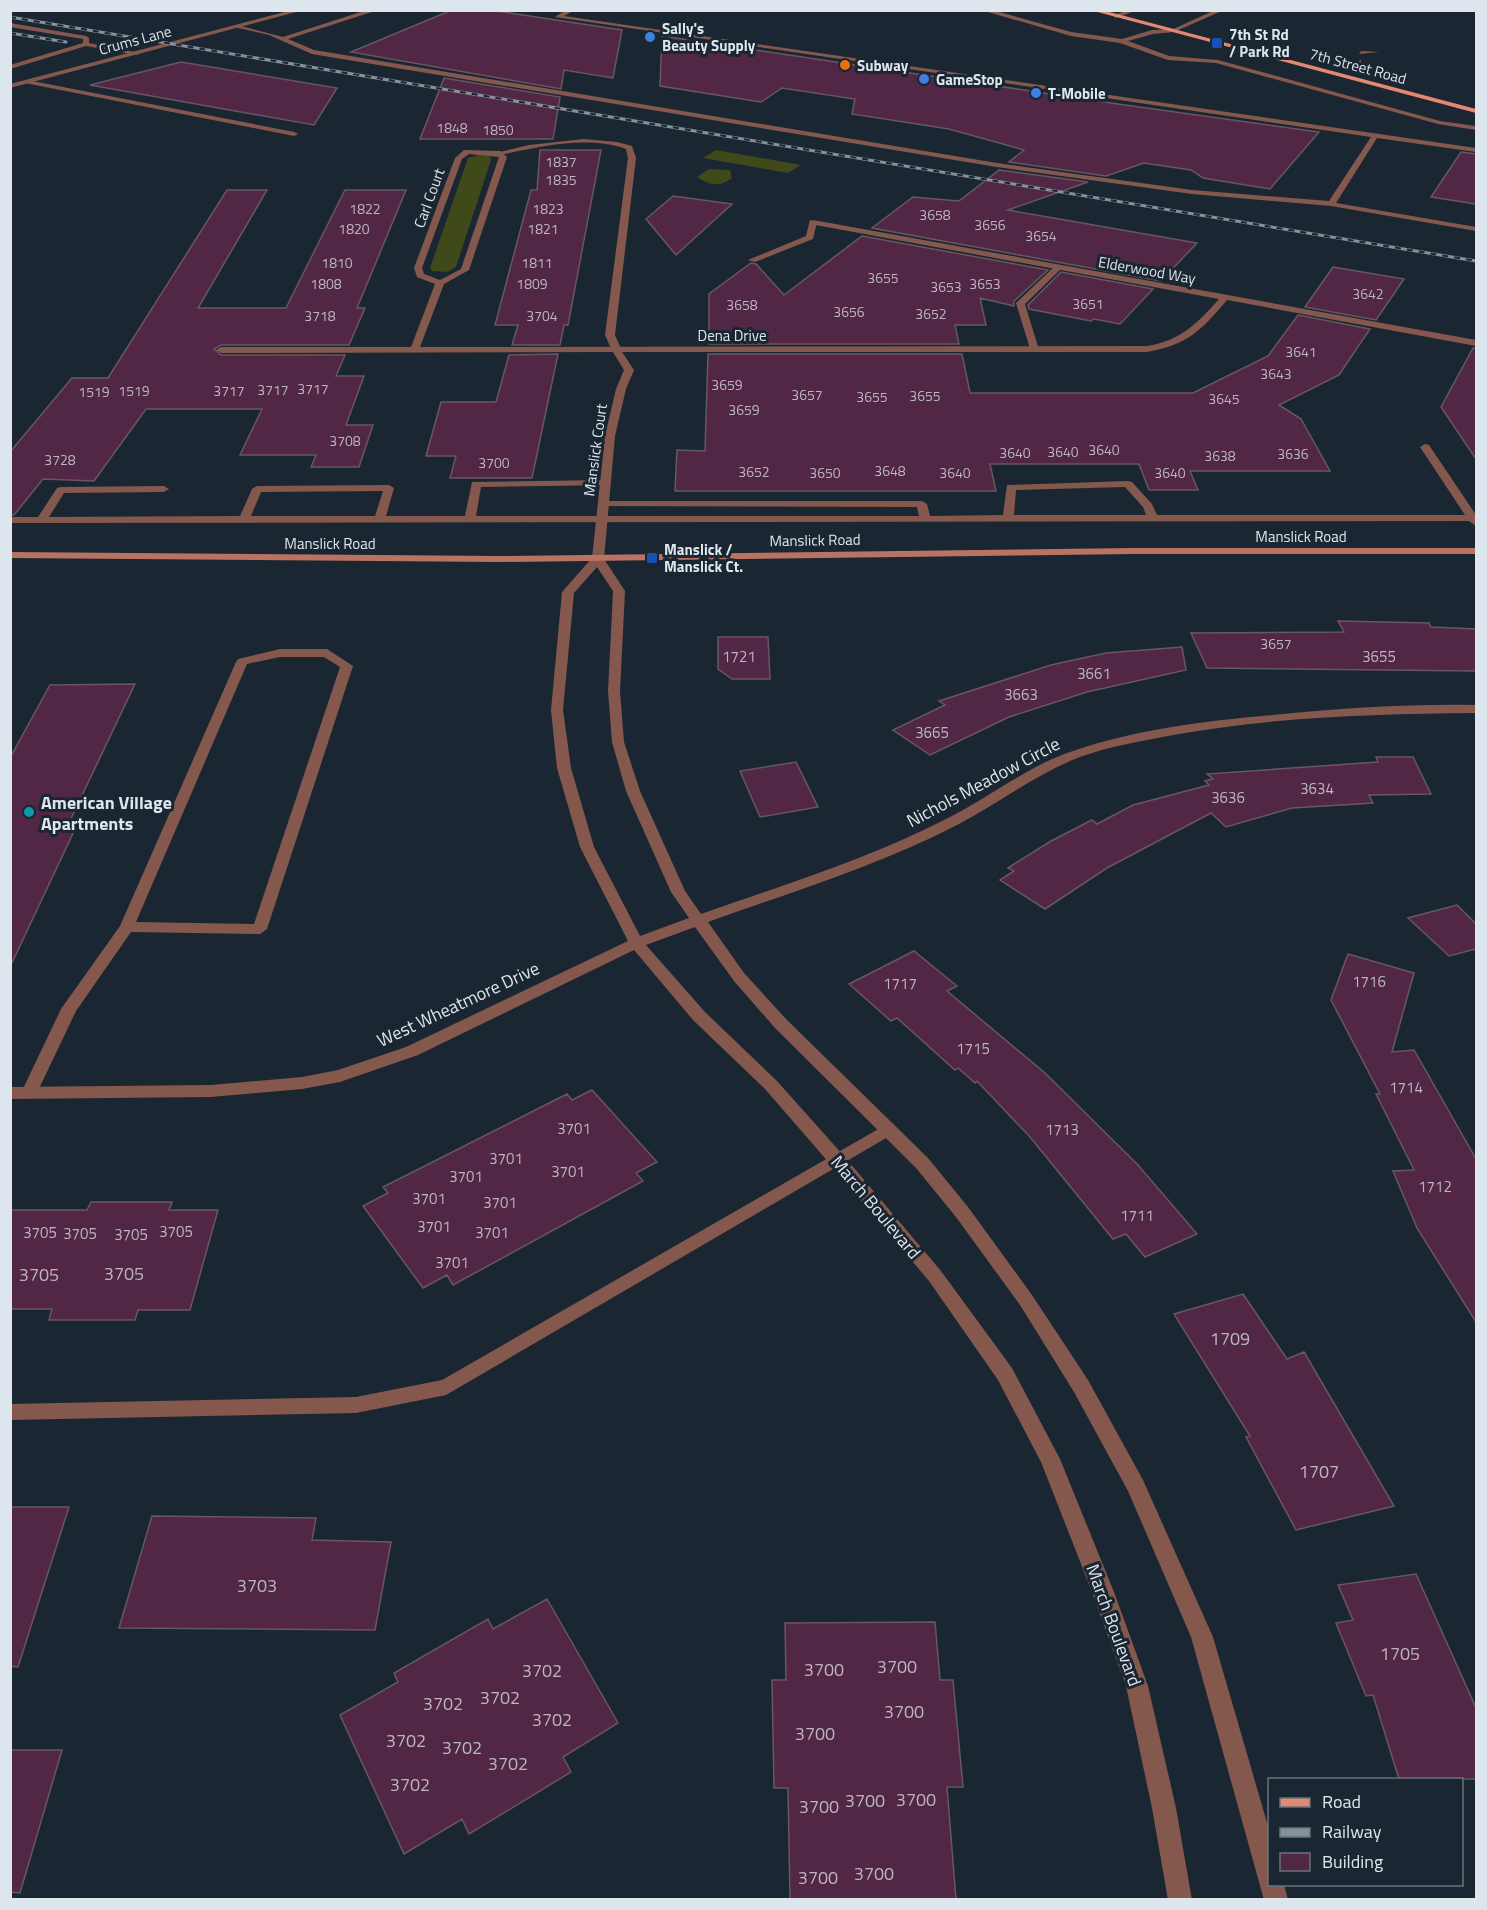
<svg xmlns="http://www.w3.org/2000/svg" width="1487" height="1910" viewBox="0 0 1487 1910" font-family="'Titillium Web',sans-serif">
<rect width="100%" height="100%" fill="#1a2732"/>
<path fill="#3f4919" d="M716,150L801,165L788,173L703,158Z
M478,155L490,156L491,160L456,267L447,272L432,271L430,268L468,158Z
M709,169L730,170L732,178C719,188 709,185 697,177Z"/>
<path fill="#522745" stroke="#675762" stroke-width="1.5" d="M452,10H490L622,30L613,78L564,70L561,89L351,52Z
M662,36L1111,103L1319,132L1270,189L1203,178L1191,170L1144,163L1106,176L1009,162L1024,150L949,129L852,114L855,99L782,88L761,102L660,86Z
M181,62L337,88L314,125L90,85Z
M444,78L560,97L553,139H420Z
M540,150H601L568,325H564L560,345H512L518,325H495L531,190H537Z
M1461,152L1476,154V204L1431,197Z
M999,170L1088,182L1008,210L1197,243L1161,281L872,228L913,197L959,201Z
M227,190H267L198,308H286L345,190H406L357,308H365L349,345H221L214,349L221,355H345L336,376H364L346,425H373L359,467H311L316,455H240L262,409H146L94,481L43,479L14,515H10V452L72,378H108Z
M673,196L732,204L676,255L646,219Z
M862,236L1048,270L1014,301V306L980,298L986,325H955L959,344H709V294L751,263L756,264L784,295Z
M1333,267L1404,279L1376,320L1305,307Z
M1061,272L1153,289L1120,324L1094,319L1091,321L1029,309L1028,305Z
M1298,315L1370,329L1339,375L1279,405L1301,419L1330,471H1190L1198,490H1149L1139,464H990L996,491H675L677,450L705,451L708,354H962L970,393H1193L1268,356Z
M1473,348H1476V459L1441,407Z
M558,354L532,478H450L456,456H426L441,402H496L509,355Z
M1338,621L1429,623L1431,627L1476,629V671L1207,668L1191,633L1344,632Z
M718,637H768L770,679H732L718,669Z
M1182,647L1186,670L1087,692L1009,717L930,755L893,730L945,705L939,701L1051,665L1106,653Z
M135,684L67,827H76L10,967V758L50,685Z
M1376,757H1413L1431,794L1369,795L1373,803L1292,808L1226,827L1211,813L1107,868L1045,909L1000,880L1014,871L1008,868L1051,841L1092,820L1097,824L1133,805L1209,785L1205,781L1213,779L1207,774L1378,762Z
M796,762L818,807L760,817L740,771Z
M1457,905L1476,924V949L1449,956L1408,918Z
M914,951L957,986L947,991L1045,1073L1138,1165L1197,1234L1145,1257L1126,1234L1113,1239L1030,1137L977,1081L975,1083L958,1068L955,1070L897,1018L891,1021L849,984Z
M1348,954L1414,973L1392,1052L1414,1050L1476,1159V1322L1417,1228L1393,1171L1414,1170L1376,1094H1380L1331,1000Z
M592,1090L657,1162L636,1173L643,1181L453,1285L447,1275L423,1288L363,1206L388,1193L383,1187L567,1094L572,1100Z
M91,1202H172L169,1210H218L190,1310H138L135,1320H49L52,1309H10V1210H87Z
M1243,1294L1287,1359L1304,1352L1394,1506L1296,1530L1246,1437L1250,1436L1174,1314Z
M10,1507H69L18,1667L10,1666Z
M152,1516L316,1518L312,1540L391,1542L375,1630L119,1628Z
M1416,1574L1476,1708V1779H1399L1373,1695L1366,1696L1336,1623L1353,1620L1338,1585Z
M547,1599L618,1723L563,1757L571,1772L469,1834L462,1819L404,1854L340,1715L398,1682L394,1673L488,1619L493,1629Z
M935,1622L940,1680H953L963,1787H947L956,1899H790L788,1788H774L772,1680H786L785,1623Z
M10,1750H62L20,1893L10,1892Z"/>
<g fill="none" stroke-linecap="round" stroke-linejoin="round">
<path fill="#84584d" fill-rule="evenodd" d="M367,10H378L288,39L314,50L997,163L1192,190L1329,201L1371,137L555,17L566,10H575L564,16L1476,148V152L1377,138L1336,203L1476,227V231L1331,206L1192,194L997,167L312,54L269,35L234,27L237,25L283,37Z
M981,10H992L1071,32L1122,39L1152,30L1172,29L1174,32L1153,34L1128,41L1169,56L1218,60L1440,121L1476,126V130L1438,124L1216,63L1168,60L1120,43L1071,36Z
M1127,10H1137L1116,18L1113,16Z
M10,23L86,36L89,38V43L140,53L137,55L86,46L10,69V65L83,43V39L10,27Z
M1361,51L1379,52L1359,54Z
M1344,57L1356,62L1361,60V66L1356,67L1344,59Z
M27,80L294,132L298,134L294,136L25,83Z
M584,139L617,142L632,146L636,158L615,335L622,351L617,354L612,351L605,335L628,158L626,149C587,135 539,147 500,155L496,153L529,145Z
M810,220L817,222L813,239L755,262L748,260L806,236Z
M1056,265L1063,267L1025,304L1039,350L1031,352L1016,303Z
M1425,444L1429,445L1476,515V526L1469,521L10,523V517H38L57,488L61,487L164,486L169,489L164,492L64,493L49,517L240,516L252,489L257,486L389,485L394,488L386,516H465L472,482L606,480L611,483L610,485L481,487L476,516H919L917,507L599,506V502L603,501H922L927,504L930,516L1003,515L1007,485L1128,481L1132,482L1152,504L1157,515H1465L1420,447ZM1125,487L1143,507L1146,515H1014L1016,490ZM383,491L375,516H251L261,492Z
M280,649H327L353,666L267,929L260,934L131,932L76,1011L35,1097H23L21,1093L61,1009L120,926L236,662L238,659ZM280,657H324L340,667L254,924L136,922L247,664Z
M887,1124L893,1126L895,1130L893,1134L446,1395L356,1413L10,1420V1404L356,1397L442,1380Z"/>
<path fill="#84584d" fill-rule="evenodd" d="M292,10H304L10,88V84Z
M1215,10H1224L1174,32L1169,31Z
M464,150L500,151L507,157L469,270L444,284L420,347L1147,346C1180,341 1198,323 1219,299L810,224L809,222L813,220L1476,340V346L1227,300C1202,330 1187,345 1147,352H622L634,370L626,389L615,436L604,559L625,591L620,691L624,742L640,791L685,891L701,914C784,885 868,859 946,819C989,798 1027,766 1073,751C1138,729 1206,721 1273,715C1341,708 1408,704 1476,705V713C1374,714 1273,717 1173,735C1142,741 1110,746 1080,757C1036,774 999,803 957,825C878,866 791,892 708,922L744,973L787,1020L928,1158L968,1207L1032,1295L1088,1380L1143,1480L1213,1637L1270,1833V1884H1284L1288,1900H1264L1191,1637L1128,1491L1074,1392L1020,1305L956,1217L916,1168L775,1028L734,981L695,927L646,945L705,1012L777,1081L843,1155L941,1271L1012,1368L1060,1459L1114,1592L1148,1686L1176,1808L1192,1900H1168L1152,1808L1126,1686L1092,1592L1041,1462L998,1380L929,1281L831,1165L765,1089L693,1020L634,950L418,1055L340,1082L302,1089L211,1097L10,1099V1087L211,1085L302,1077L338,1070L406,1047L628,941L580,847L557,768L551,710L562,592L592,558L605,436L616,389L624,370L613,352L221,353L216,350L221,347H411L435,284L417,277L414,268L455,158ZM469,154L499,157L461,269L440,280L424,274L422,268L462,159ZM597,567L613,591L608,691L612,742L626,791L671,892L689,918L640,936L594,847L571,768L563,710L574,593Z"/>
<path fill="#ba7363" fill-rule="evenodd" d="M1133,548H1476V554H1133L499,562L10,558V552L499,556Z"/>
<path fill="#e38873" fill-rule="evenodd" d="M1102,10L1476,109V113L1090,10Z"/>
<defs>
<path id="rail" d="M10,17L1476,261
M10,33L66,42"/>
</defs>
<use href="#rail" stroke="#87919b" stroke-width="3"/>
<use href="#rail" stroke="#1a2732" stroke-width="2" stroke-dasharray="6" stroke-linecap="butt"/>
</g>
<g fill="#3f7fe0" stroke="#1a2732" stroke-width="2">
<circle cx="650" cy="37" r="6"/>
<circle cx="924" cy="79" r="6"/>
<circle cx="1036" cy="93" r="6"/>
</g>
<g fill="#1a4fb4" stroke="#1a2732" stroke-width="2">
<rect x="1211" y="37" width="12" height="12" rx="3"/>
<rect x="646" y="552" width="12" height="12" rx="3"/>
</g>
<circle fill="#e8710a" stroke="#1a2732" stroke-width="2" cx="845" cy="65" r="6"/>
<circle fill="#0f9aa8" stroke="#1a2732" stroke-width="2" cx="29" cy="812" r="6"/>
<g text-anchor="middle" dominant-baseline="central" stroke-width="6" stroke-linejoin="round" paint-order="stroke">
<g font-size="14" fill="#bab6c3">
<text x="452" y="127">1848</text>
<text x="498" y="129">1850</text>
<text x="561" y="161">1837</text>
<text x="561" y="179">1835</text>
<text x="365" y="208">1822</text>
<text x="548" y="208">1823</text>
<text x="935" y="214">3658</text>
<text x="990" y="224">3656</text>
<text x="354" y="228">1820</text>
<text x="543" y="228">1821</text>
<text x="1041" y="235">3654</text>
<text x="337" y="262">1810</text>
<text x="537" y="262">1811</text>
<text x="883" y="277">3655</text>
<text x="326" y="283">1808</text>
<text x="532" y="283">1809</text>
<text x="985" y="283">3653</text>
<text x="946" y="286">3653</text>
<text x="1368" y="293">3642</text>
<text x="1088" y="303">3651</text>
<text x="742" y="304">3658</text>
<text x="849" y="311">3656</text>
<text x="931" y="313">3652</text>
<text x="320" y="315">3718</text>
<text x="542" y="315">3704</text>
<text x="1301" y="351">3641</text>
<text x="1276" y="373">3643</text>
<text x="727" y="384">3659</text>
<text x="313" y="388">3717</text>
<text x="273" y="389">3717</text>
<text x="134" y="390">1519</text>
<text x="229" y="390">3717</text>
<text x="94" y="391">1519</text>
<text x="807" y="394">3657</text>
<text x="925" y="395">3655</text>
<text x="872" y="396">3655</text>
<text x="1224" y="398">3645</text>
<text x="744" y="409">3659</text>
<text x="345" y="440">3708</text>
<text x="1104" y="449">3640</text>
<text x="1063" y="451">3640</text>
<text x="1015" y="452">3640</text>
<text x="1293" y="453">3636</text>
<text x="1220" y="455">3638</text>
<text x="60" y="459">3728</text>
<text x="494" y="462">3700</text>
<text x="890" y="470">3648</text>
<text x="754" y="471">3652</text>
<text x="825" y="472">3650</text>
<text x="955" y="472">3640</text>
<text x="1170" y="472">3640</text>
<text x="1276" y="643">3657</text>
</g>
<g font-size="15" font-weight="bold" fill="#dde5ed" stroke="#1a2732" text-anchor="start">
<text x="662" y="28">Sally's<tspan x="662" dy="17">Beauty Supply</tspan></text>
<text x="1229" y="34">7th St Rd<tspan x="1229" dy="17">/ Park Rd</tspan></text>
<text x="857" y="65">Subway</text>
<text x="936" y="79">GameStop</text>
<text x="1048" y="93">T-Mobile</text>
<text x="664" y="549">Manslick /<tspan x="664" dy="17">Manslick Ct.</tspan></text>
</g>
<g font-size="15" fill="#dde5ed" stroke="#1a2732">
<text transform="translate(135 40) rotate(-15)">Crums Lane</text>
<text transform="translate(1358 66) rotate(15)">7th Street Road</text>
<text transform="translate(429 198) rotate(-70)">Carl Court</text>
<text transform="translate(1147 270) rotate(10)">Elderwood Way</text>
<text x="732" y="335">Dena Drive</text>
<text transform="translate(595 450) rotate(-82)">Manslick Court</text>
<text x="1301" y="536">Manslick Road</text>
<text transform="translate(815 540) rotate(-1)">Manslick Road</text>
<text x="330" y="543">Manslick Road</text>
</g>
<g font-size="15" fill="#bab6c3">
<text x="739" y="656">1721</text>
<text x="1379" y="656">3655</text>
<text x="1094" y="673">3661</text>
<text x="1021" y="694">3663</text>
<text x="932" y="732">3665</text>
<text x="1317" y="788">3634</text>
<text x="1228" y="797">3636</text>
<text x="1369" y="981">1716</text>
<text x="900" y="983">1717</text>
<text x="973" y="1048">1715</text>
<text x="1406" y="1087">1714</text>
<text x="574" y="1128">3701</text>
<text x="1062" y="1129">1713</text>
<text x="506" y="1158">3701</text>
<text x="568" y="1171">3701</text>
<text x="466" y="1176">3701</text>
<text x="1435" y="1186">1712</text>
<text x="429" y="1198">3701</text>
<text x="500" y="1202">3701</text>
<text x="1137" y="1215">1711</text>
<text x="434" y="1226">3701</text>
<text x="176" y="1231">3705</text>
<text x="40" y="1232">3705</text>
<text x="492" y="1232">3701</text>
<text x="80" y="1233">3705</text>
<text x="131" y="1234">3705</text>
<text x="452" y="1262">3701</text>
</g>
<g font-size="18" fill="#dde5ed" stroke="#1a2732">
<text transform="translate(983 782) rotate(-28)">Nichols Meadow Circle</text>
<text transform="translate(458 1004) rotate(-25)">West Wheatmore Drive</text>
<text transform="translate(876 1207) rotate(50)">March Boulevard</text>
<text transform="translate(1114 1625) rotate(70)">March Boulevard</text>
</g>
<g font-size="18" font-weight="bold" fill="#dde5ed" stroke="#1a2732" text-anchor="start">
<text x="41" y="802">American Village<tspan x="41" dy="21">Apartments</tspan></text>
</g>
<g font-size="18" fill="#bab6c3">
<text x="124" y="1273">3705</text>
<text x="39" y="1274">3705</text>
<text x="1230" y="1338">1709</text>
<text x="1319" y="1471">1707</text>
<text x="257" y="1585">3703</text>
<text x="1400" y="1653">1705</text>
<text x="897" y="1666">3700</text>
<text x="824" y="1669">3700</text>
<text x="542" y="1670">3702</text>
<text x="500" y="1697">3702</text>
<text x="443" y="1703">3702</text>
<text x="904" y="1711">3700</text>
<text x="552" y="1719">3702</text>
<text x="815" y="1733">3700</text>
<text x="406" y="1740">3702</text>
<text x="462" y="1747">3702</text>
<text x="508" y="1763">3702</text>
<text x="410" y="1784">3702</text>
<text x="916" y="1799">3700</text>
<text x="865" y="1800">3700</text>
<text x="819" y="1806">3700</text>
<text x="874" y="1873">3700</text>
<text x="818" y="1877">3700</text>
</g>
</g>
<rect width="1487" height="1910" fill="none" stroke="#dde5ed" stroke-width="24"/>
<rect x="1268" y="1778" width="195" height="108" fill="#1a2732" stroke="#68737d" stroke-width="1.5"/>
<rect x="1280" y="1798" width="30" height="9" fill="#e38873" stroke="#68737d" stroke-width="1.5"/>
<text x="1322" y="1808" font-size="18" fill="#dde5ed">Road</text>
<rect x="1280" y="1828" width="30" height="9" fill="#87919b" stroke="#68737d" stroke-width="1.5"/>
<text x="1322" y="1838" font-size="18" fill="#dde5ed">Railway</text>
<rect x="1280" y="1853" width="30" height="18" fill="#522745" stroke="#68737d" stroke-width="1.5"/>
<text x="1322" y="1868" font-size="18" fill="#dde5ed">Building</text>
</svg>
